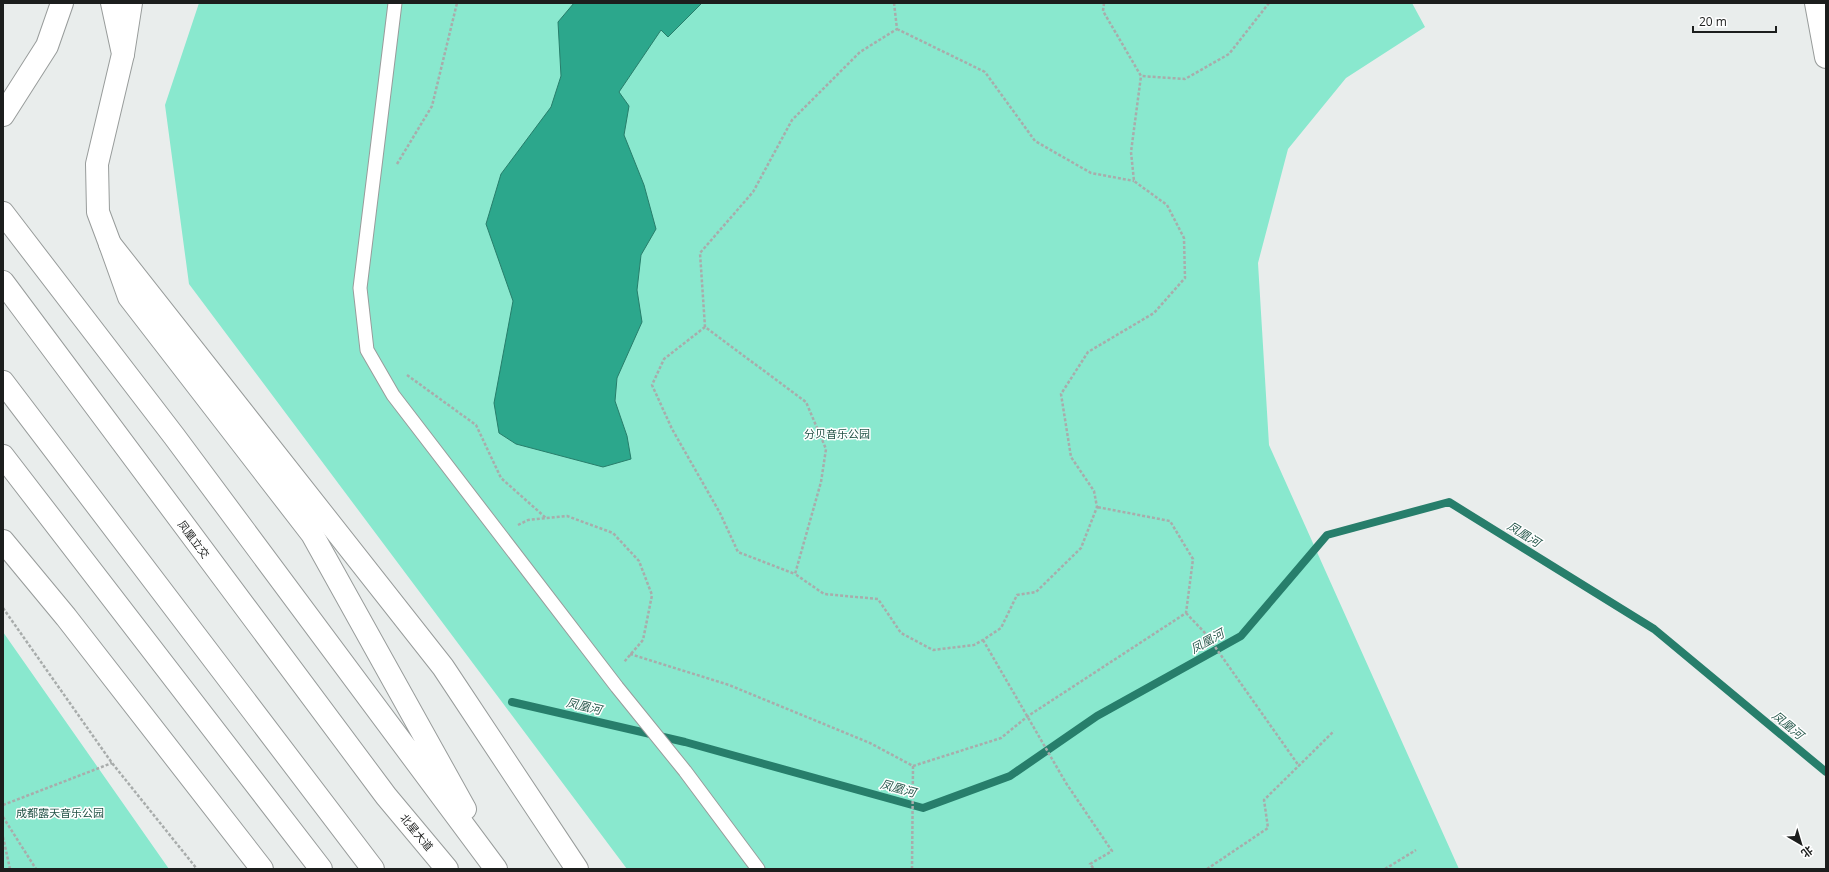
<svg xmlns="http://www.w3.org/2000/svg" width="1829" height="872" viewBox="0 0 1829 872" font-family="'Open Sans','Noto Sans SC',sans-serif">
<rect width="100%" height="100%" fill="#e9edec"/>
<path fill="#89e8ce" d="M199,3H1412L1425,27L1346,78L1288,149L1258,263L1269,445L1459,869H627L189,284L165,105Z
M3,632L169,869H3Z"/>
<path fill="#2ca78c" stroke="#277e6b" d="M574,3H702L668,37L661,30L619,92L629,106L624,135L644,185L656,229L641,255L637,290L642,322L617,378L615,401L627,436L631,459L603,467L516,444L499,433L494,403L513,301L486,224L501,174L551,107L561,76L558,22Z"/>
<g fill="none" stroke-linecap="round" stroke-linejoin="round">
<path stroke="#277e6b" stroke-width="8" d="M512,702L685,742L923,808L1010,776L1097,716L1241,636L1327,535L1449,502L1654,629L1826,772"/>
<defs>
<path id="service" d="M395,3L360,288L367,350L393,395L617,687L685,771L758,869"/>
<path id="tertiary" d="M112,3L123,54L97,164L98,212L110,244L443,667L577,869
M3,541L66,617L262,869"/>
<path id="secondary" d="M1816,3L1826,57
M123,54L131,3"/>
<path id="trunk" d="M3,115L47,46L62,3
M3,213L174,436L496,869
M110,244L129,297L312,534L465,809
M3,282L386,796L447,869
M3,382L373,869
M3,456L321,869"/>
</defs>
<use href="#service" stroke="#989c9b" stroke-width="15"/>
<use href="#tertiary" stroke="#989c9b" stroke-width="24"/>
<use href="#secondary" stroke="#989c9b" stroke-width="24"/>
<use href="#trunk" stroke="#989c9b" stroke-width="24"/>
<path stroke="#a8acab" stroke-width="2.5" stroke-dasharray="3 2" stroke-linecap="butt" d="M894,3L897,29L860,52L792,120L753,192L700,253L705,327L806,402L826,449L821,482L795,574L824,594L878,599L901,633L933,650L974,645L983,640L1001,628L1017,595L1036,592L1081,548L1097,507L1094,491L1071,457L1061,394L1088,352L1154,313L1185,278L1184,238L1167,205L1134,181L1131,152L1141,76
M1104,3L1103,11L1141,76L1185,79L1229,54L1269,3
M897,29L985,72L1035,141L1091,173L1134,181
M397,164L432,106L457,3
M705,327L664,359L652,385L672,429L720,513L738,552L795,574
M407,375L476,425L501,478L546,518
M518,525L528,520L567,516L613,533L639,561L652,595L643,640L624,662
M3,608L112,763L197,869
M1186,613L1206,634L1299,766
M983,640L1066,783L1112,851L1090,864L1094,869
M630,654L729,685L870,743L913,766L1001,738L1028,716L1186,613L1193,559L1170,521L1097,507
M3,805L112,763
M3,817L36,869
M3,837L10,869
M912,869L913,766
M1207,869L1268,828L1264,800L1334,731
M1385,869L1416,850"/>
<use href="#service" stroke="#fff" stroke-width="13"/>
<use href="#tertiary" stroke="#fff" stroke-width="22"/>
<use href="#secondary" stroke="#fff" stroke-width="22"/>
<use href="#trunk" stroke="#fff" stroke-width="22"/>
</g>
<g text-anchor="middle" dominant-baseline="central" stroke-width="3" stroke-linejoin="round" paint-order="stroke">
<g font-size="11" fill="#245448" stroke="#fff">
<text x="837" y="433">分贝音乐公园</text>
<text x="60" y="812">成都露天音乐公园</text>
</g>
<g font-size="11" fill="#1c1e1d" stroke="#fff">
<text transform="translate(194 539) rotate(53)">凤凰立交</text>
<text transform="translate(417 832) rotate(50)">北星大道</text>
</g>
<g font-size="12" font-style="italic" fill="#2b5b4f" stroke="#fff">
<text transform="translate(1524 534) rotate(32)">凤凰河</text>
<text transform="translate(1207 641) rotate(-29)">凤凰河</text>
<text transform="translate(584 706) rotate(13)">凤凰河</text>
<text transform="translate(1788 725) rotate(40)">凤凰河</text>
<text transform="translate(898 788) rotate(15)">凤凰河</text>
</g>
</g>
<rect width="1829" height="872" fill="none" stroke="#1c1e1d" stroke-width="8"/>
<g transform="translate(1801 844) rotate(142)" stroke="#ffffff" stroke-width="3" paint-order="stroke">
<path d="M0-3L7 15L0 10L-7 15Z" fill="#1c1e1d"/>
<text y="-6" font-size="11" font-weight="bold" text-anchor="middle" fill="#1c1e1d">北</text>
</g>
<path d="M1693 26v6h83v-6" fill="none" stroke="#1c1e1d" stroke-width="2"/>
<text x="1699" y="26" font-size="12" fill="#1c1e1d" stroke="#ffffff" stroke-width="3" paint-order="stroke">20 m</text>
</svg>
